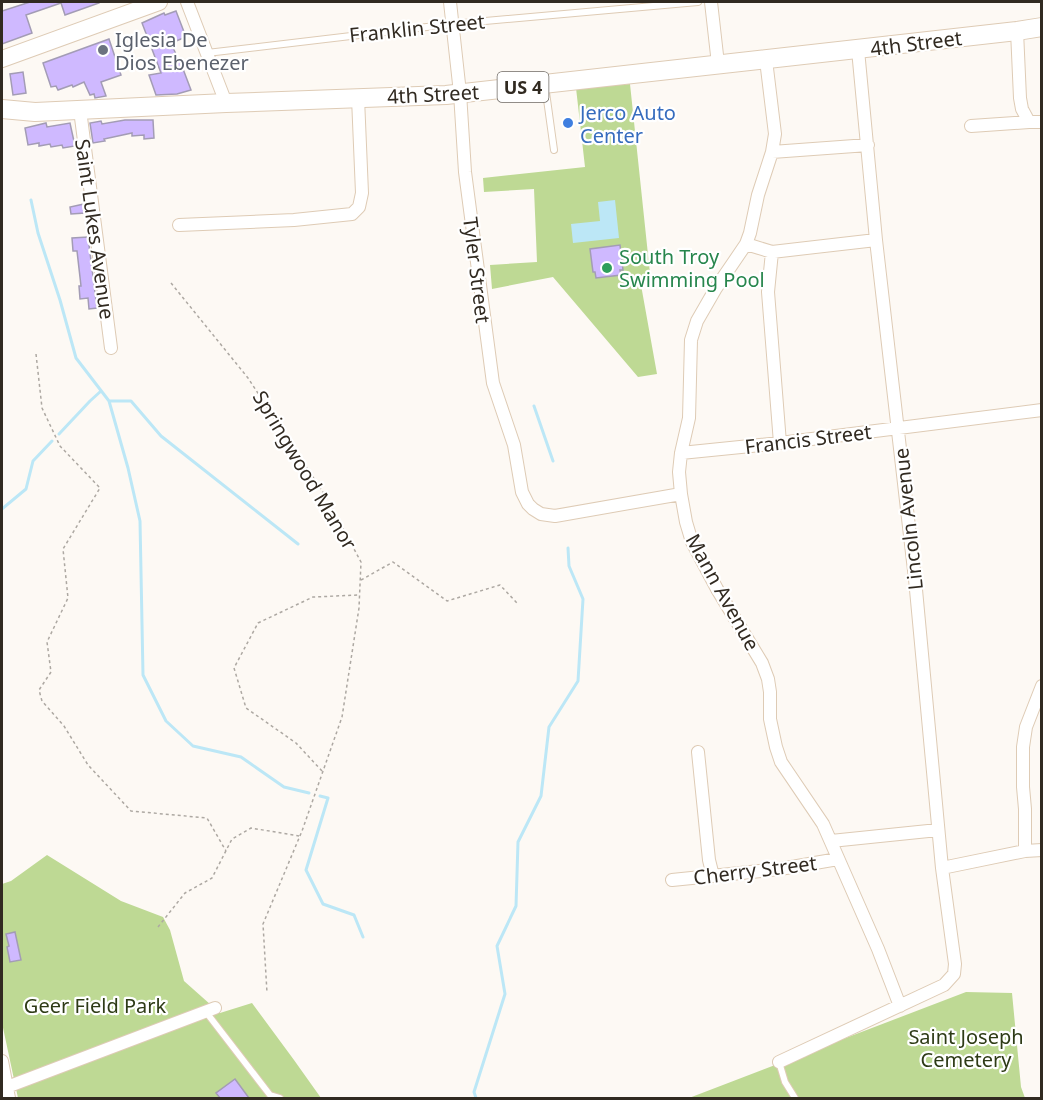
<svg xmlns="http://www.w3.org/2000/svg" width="1043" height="1100" viewBox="0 0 1043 1100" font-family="'Noto Sans',sans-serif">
<rect width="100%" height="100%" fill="#fdf9f4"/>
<path fill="#bed994" d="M630,84L651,283L641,285L657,374L638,377L553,277L492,289L490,265L537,262L534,189L484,192L483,178L585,167L576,88Z
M47,855L121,901L163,917L170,930L184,981L220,1013L252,1003L294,1060L321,1098H18L2,1023V884L11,881Z
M966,992L1012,993L1021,1087L1025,1098H689Z"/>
<path fill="#bce7f6" d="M615,200L619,238L573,243L571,224L600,221L598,202Z"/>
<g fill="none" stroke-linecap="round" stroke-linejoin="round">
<path stroke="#bce7f6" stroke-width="3" d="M31,200L38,233L60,300L76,358L109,401L128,468L140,521L143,675L166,721L193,746L241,757L284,787L309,793
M109,401H131L161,436L298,544
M534,406L553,461
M59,434L90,401L101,391
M2,509L26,489L33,461L52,441
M320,796L328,798L306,870L323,904L354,915L363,937
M476,1098L474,1092L505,994L497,946L516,906L518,842L541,796L549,727L578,681L583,599L569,566L568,548"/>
</g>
<path fill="#cfb9ff" stroke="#a39cb5" stroke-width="1.5" d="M30,2H99V3L65,15L61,3L26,15L32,33L2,44V11Z
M176,11L186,37L171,43L179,61H180L191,90L177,94L156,95L149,75L161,73L142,23L164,13L165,15Z
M109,39L121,75L101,82L106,96L95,98L94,94L90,95L84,82L73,87L72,85L58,90L56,86L51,87L43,63Z
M23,72L26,93L13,95L10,74Z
M125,120H153L154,138L144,139V135L132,136V133L104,139L105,141L93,143L90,123L101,121L102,124Z
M46,123L47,127L70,123L75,146L63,148L62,145L51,147L50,144L39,146V143L28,145L25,128Z
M84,204L85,213L71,214L70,207Z
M88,237L97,308L89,309L88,298L80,299L79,286H81L77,251H73L72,238Z
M620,245L623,270H620L621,275L596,278L595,272H593L590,249Z
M15,932L21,960L10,962L7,947L9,946L6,934Z
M235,1079L249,1098H220L216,1093Z"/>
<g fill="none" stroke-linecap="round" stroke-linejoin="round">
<defs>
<path id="lane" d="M207,53L452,24L698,2
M545,85L554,150
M206,1012L270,1095L280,1098
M779,1062L785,1082L795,1098"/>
<path id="street" d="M187,2L226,103
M450,2L460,93L465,172L493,383L514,445L522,492L528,504L533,509L541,514L555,516L681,494
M711,2L718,64
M1017,31L1020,98L1022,109L1029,122H1042
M766,60L775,134L772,152L758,195L750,233L746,244L716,288L697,321L691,340L689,418L681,453L679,472L681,494L686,522L692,542L717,589L762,663L768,679L770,692V719L776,747L781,762L823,824L878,949L900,1006
M80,110L111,348
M971,126L1029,122
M772,152L868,145
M179,225L294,220L352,214L359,207L362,193L358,98
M746,244L772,252L876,240
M772,252L768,292L780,443
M681,453L780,443L1042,410
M698,752L709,860L713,876
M831,841L938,830
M1025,851V809L1023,787V747L1026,727L1042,686
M942,868L1025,851L1042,850
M672,880L780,869L838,859
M2,1061L9,1098
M779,1062L944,985L954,974L955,964L942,868L915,579L876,240L858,50
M7,1087L215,1008"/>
<path id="secondary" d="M2,59L159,2"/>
<path id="primary" d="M2,109L35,112L226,103L446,95L1017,31L1042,27"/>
</defs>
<use href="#lane" stroke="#decbb5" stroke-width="8"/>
<use href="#street" stroke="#decbb5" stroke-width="14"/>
<use href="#secondary" stroke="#decbb5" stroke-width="18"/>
<use href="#primary" stroke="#decbb5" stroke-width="20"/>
<path stroke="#ada8a2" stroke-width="1.5" stroke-dasharray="3 3" stroke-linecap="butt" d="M171,283L248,378L326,497L361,562L359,608L342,717L302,831L263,924L267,993
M36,354L42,408L60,446L100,488L63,549L68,598L47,642L51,672L39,690L42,701L64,726L88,765L131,811L207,818L226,851
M361,580L393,562L447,601L500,585L517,603
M322,771L296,743L246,708L234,668L258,623L313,597L359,595
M158,927L185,893L212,878L232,839L251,828L299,836"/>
<use href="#lane" stroke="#fff" stroke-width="6"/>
<use href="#street" stroke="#fff" stroke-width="12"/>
<use href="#secondary" stroke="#fff" stroke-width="16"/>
<use href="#primary" stroke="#fff" stroke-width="18"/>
</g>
<circle fill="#6b7280" stroke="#fff" stroke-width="2" cx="103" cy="50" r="6"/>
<circle fill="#3f7fe0" stroke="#fff" stroke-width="2" cx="568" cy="123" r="6"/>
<circle fill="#2e9e5b" stroke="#fff" stroke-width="2" cx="607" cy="268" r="6"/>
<g text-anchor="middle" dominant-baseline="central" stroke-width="4.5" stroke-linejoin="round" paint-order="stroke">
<rect fill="#fff" stroke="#6f6a64" stroke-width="1.5" x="497.5" y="72" width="51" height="30" rx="4.5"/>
<g font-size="18" font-weight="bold" fill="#312a21">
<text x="523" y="87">US 4</text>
</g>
<g font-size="20" fill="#312a21" stroke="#fff">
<text transform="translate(417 28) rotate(-6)">Franklin Street</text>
<text transform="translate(916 43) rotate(-7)">4th Street</text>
<text transform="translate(433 94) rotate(-3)">4th Street</text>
<text transform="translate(95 229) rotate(82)">Saint Lukes Avenue</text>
<text transform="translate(477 270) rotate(83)">Tyler Street</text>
<text transform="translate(808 439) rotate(-7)">Francis Street</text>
<text transform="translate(305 470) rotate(59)">Springwood Manor</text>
<text transform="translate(908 519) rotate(-96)">Lincoln Avenue</text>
<text transform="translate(723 592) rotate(61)">Mann Avenue</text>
<text transform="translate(755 870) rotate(-7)">Cherry Street</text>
</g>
<g font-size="20" fill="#5b616d" stroke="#fff" text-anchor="start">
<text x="115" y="39">Iglesia De<tspan x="115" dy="23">Dios Ebenezer</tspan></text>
</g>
<g font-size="20" fill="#366cbe" stroke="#fff" text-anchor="start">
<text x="580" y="112">Jerco Auto<tspan x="580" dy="23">Center</tspan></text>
</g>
<g font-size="20" fill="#27864d" stroke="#fff" text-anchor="start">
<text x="619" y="256">South Troy<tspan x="619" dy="23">Swimming Pool</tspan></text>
</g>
<g font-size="20" fill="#2e3b16" stroke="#fff">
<text x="95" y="1005">Geer Field Park</text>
<text x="966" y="1036">Saint Joseph<tspan x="966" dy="23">Cemetery</tspan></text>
</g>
</g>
<rect width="1043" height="1100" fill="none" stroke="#312a21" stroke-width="6"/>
</svg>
